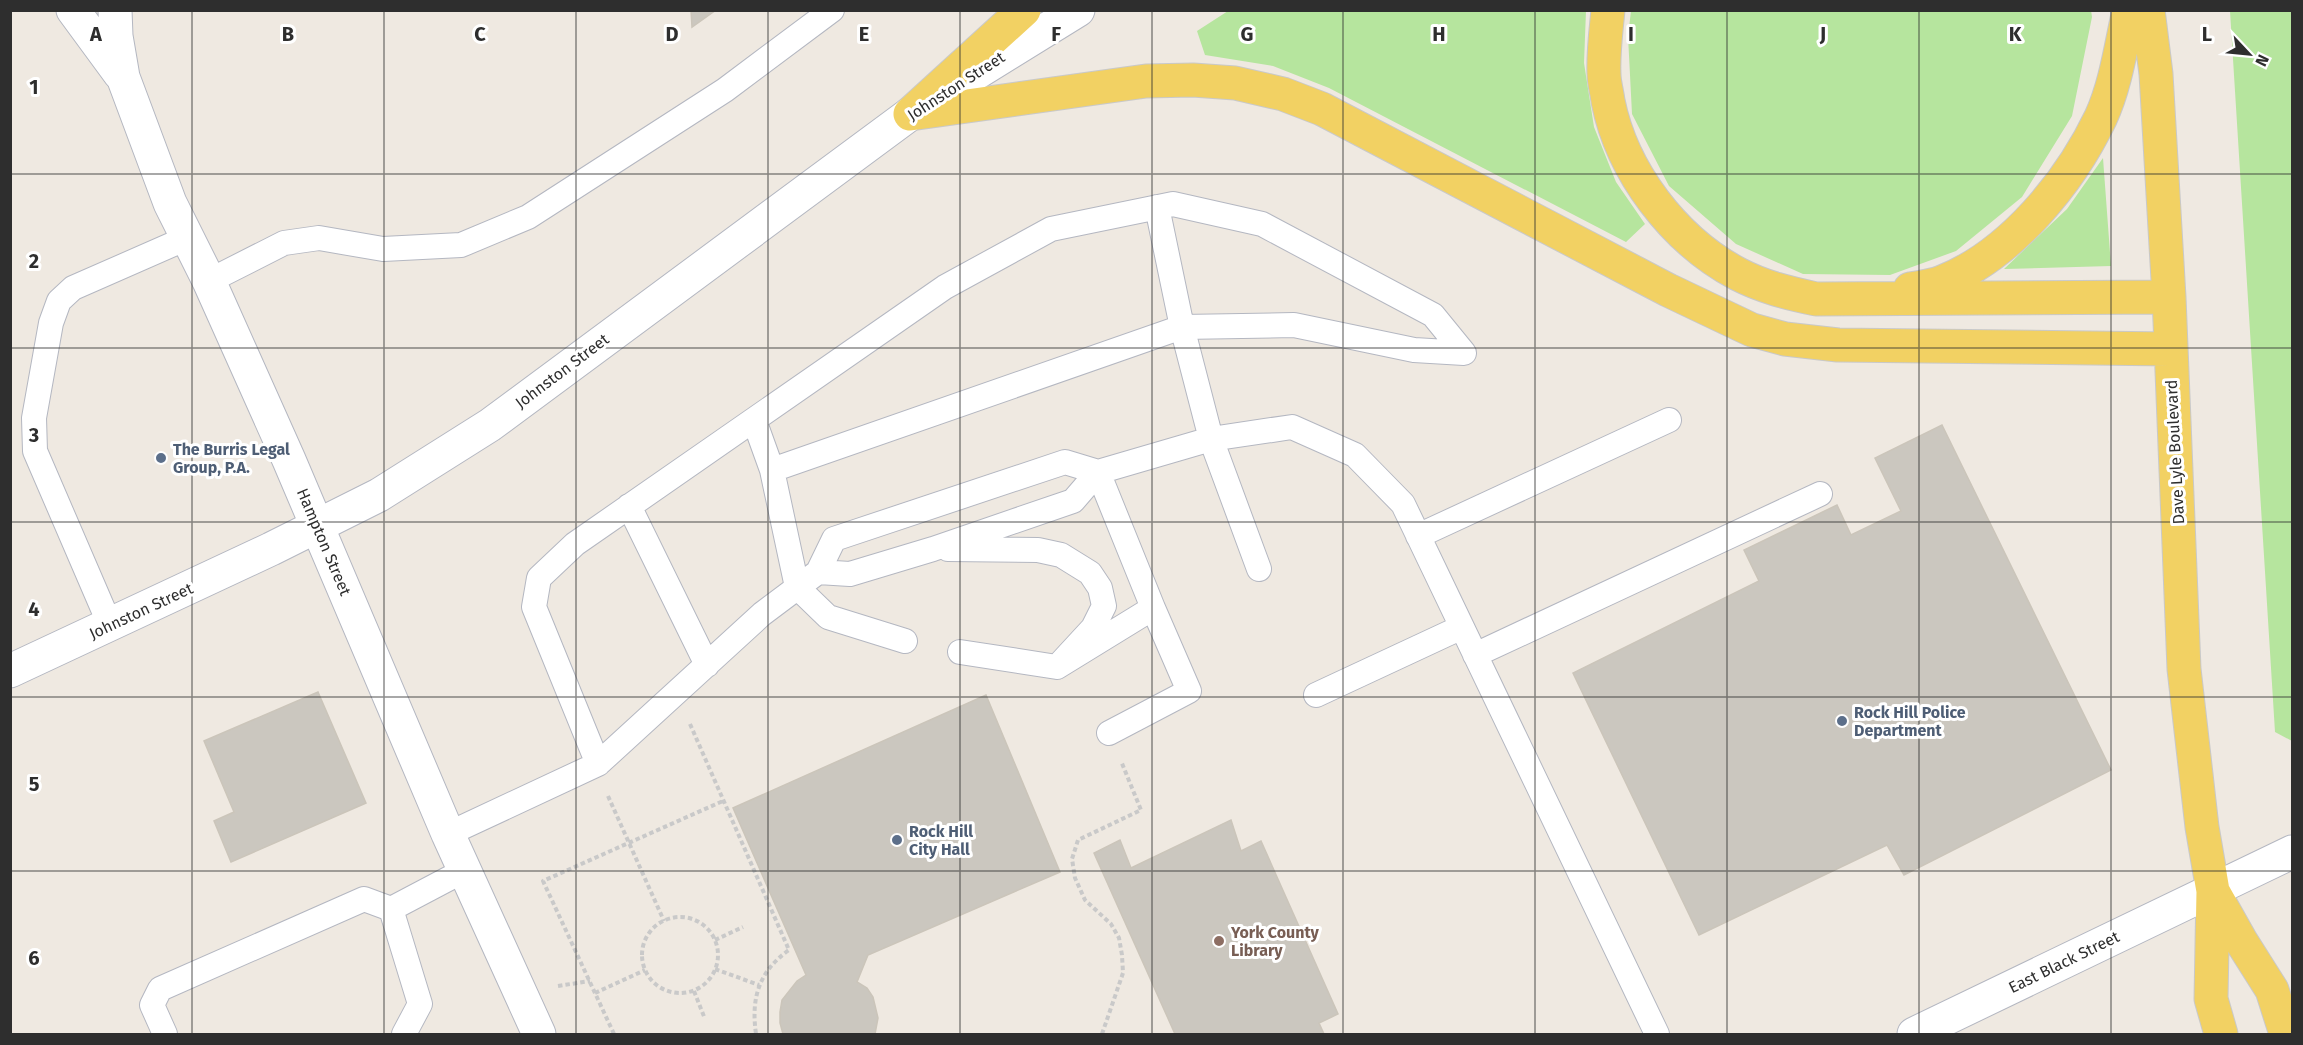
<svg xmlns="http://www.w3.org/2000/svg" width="2303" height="1045" viewBox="0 0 2303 1045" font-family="'Fira Sans',sans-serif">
<rect width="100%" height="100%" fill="#efe9e1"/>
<path fill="#b6e59e" d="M1228,11H1586L1584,63L1594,127L1616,182L1645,224L1626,242L1329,88L1273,66L1205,55L1197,31Z
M1631,11L2091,10L2092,17L2072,116L2022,197L1956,251L1890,275L1803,274L1736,244L1669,186L1632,114L1628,36Z
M2230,11H2292V741L2275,732Z
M2103,158L2111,266L2004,269L2067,209Z"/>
<path fill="#cbc7bf" stroke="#cbc5ba" stroke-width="1.5" d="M691,10H716L692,27Z
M1942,425L2111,770L1904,875L1887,845L1699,935L1573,673L1759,581L1744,550L1837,505L1851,535L1901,511L1875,458Z
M318,692L366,803L231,862L214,821L234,812L204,741Z
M986,695L1060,872L868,955L857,982L867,988L873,997L878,1018L875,1034H781H783L780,1023V1012L782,1000L797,981L806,975L733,808Z
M1231,820L1241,851L1261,841L1338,1014L1319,1023L1324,1034H1175L1094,853L1120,840L1131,868Z"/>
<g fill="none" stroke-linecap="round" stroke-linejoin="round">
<defs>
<path id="lane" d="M1157,207L1182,327L1211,439L1259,569
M209,281L284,243L319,238L383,249L461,245L528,217L725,90L832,10
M754,420L772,470
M1098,472L1153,608L1189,691L1109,733
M629,506L707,665
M1418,536L1669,420
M948,549L1038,550L1061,555L1090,573L1100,588L1104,606L1093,628L1057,667
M818,572L850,574L933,549L1073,501L1098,472
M110,625L35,451L34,418L51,323L59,301L73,288L187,238
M960,652L1057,667L1153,608
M1475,655L1820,494
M1316,695L1462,627
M598,764L534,607L539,578L575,544L945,287L1051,229L1173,204L1262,224L1433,315L1464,353L1414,350L1294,325L1182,327L772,470L797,587L828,617L905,641
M448,834L598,764L762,614L818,572L834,539L1065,462L1098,472L1211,439L1292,427L1355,455L1403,504L1657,1034
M391,909L420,1004L404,1034
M165,1034L152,1005L160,989L364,899L391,909L465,870"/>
<path id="street" d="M73,10L120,74
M115,10L116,36L123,77L170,203L209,281L289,460L448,834L539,1034"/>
<path id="secondary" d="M10,671L271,549L379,495L490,425L910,114L1078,10
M1914,1034L2292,852"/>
<path id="primary" d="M1608,10C1606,31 1603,53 1604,74C1604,83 1607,92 1608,101C1622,172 1674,240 1738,274C1763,287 1788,293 1816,299L2169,297
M2148,10L2156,74L2169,297L2184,669L2202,827L2213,891L2211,999L2221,1034
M910,114L1146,81L1193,80L1235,83L1283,94L1322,109L1668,290L1752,330L1785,339L1838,345L2170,349
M910,114L1024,10
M1910,289C1921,287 1932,286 1942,282C2011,255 2070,182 2101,117C2116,84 2121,46 2129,10
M2214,893L2241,941L2272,990L2286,1034"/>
</defs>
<use href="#lane" stroke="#b4b7c1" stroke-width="26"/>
<use href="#street" stroke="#b4b7c1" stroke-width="35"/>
<use href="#secondary" stroke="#b4b7c1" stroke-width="35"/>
<use href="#primary" stroke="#c9c9c9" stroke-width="35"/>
<path stroke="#c9c9c9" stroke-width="4" stroke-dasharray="4.5 3" stroke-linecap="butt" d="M690,724L789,950C758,972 751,999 756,1034
M608,796L664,921
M642 955a38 38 0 1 1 76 0a38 38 0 1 1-76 0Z
M715,940L743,927
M715,969L759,985
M558,986L590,981
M694,991L705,1019
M595,993L645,970
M614,1034L543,881L723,801
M1102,1034L1123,973L1122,955L1119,938L1111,924L1085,900L1075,878L1072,859L1078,840L1141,810L1121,761"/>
<use href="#lane" stroke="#fff" stroke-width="24"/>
<use href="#street" stroke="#fff" stroke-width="33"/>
<use href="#secondary" stroke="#fff" stroke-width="33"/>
<use href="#primary" stroke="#f2d163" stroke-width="33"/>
</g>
<path fill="none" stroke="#2e2e2e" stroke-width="1.5" stroke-opacity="0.55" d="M192,10V1034M384,10V1034M576,10V1034M768,10V1034M960,10V1034M1152,10V1034M1343,10V1034M1535,10V1034M1727,10V1034M1919,10V1034M2111,10V1034M10,174H2292M10,348H2292M10,522H2292M10,697H2292M10,871H2292"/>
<g fill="#5c6f8a" stroke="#fff" stroke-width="2">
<circle cx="161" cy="458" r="6"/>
<circle cx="1842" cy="721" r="6"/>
<circle cx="897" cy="840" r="6"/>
</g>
<circle fill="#8d6e63" stroke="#fff" stroke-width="2" cx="1219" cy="941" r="6"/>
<g text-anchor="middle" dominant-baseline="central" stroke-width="6" stroke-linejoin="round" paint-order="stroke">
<g font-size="16" fill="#2e2e2e" stroke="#fff">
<text transform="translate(956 86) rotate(-33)">Johnston Street</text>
<text transform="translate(562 371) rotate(-37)">Johnston Street</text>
<text transform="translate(2175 452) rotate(-93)">Dave Lyle Boulevard</text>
<text transform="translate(324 542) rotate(67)">Hampton Street</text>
<text transform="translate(141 611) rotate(-25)">Johnston Street</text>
<text transform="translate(2064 962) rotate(-26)">East Black Street</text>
</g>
<g font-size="16" font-weight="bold" fill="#4e5e75" stroke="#fff" text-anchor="start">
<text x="173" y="449">The Burris Legal<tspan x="173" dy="18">Group, P.A.</tspan></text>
<text x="1854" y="712">Rock Hill Police<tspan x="1854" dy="18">Department</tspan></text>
<text x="909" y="831">Rock Hill<tspan x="909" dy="18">City Hall</tspan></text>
</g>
<g font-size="16" font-weight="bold" fill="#785e54" stroke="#fff" text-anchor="start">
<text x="1231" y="932">York County<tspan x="1231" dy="18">Library</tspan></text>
</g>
</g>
<g font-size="20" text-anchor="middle" font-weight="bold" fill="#2e2e2e" stroke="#fff" stroke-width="6" stroke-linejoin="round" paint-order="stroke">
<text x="96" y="41">A</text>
<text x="288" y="41">B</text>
<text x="480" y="41">C</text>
<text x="672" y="41">D</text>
<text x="864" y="41">E</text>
<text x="1056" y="41">F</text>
<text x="1247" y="41">G</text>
<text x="1439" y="41">H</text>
<text x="1631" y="41">I</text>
<text x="1823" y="41">J</text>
<text x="2015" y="41">K</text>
<text x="2207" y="41">L</text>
<text x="34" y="94">1</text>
<text x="34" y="268">2</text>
<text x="34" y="442">3</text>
<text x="34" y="616">4</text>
<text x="34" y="791">5</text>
<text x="34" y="965">6</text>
</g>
<rect width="2303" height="1045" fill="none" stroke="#2e2e2e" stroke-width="24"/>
<g transform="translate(2249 54) rotate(116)" stroke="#ffffff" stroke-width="4.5" paint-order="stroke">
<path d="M0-4.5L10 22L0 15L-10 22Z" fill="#2e2e2e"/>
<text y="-9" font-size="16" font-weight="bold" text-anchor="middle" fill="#2e2e2e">N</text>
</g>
</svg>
